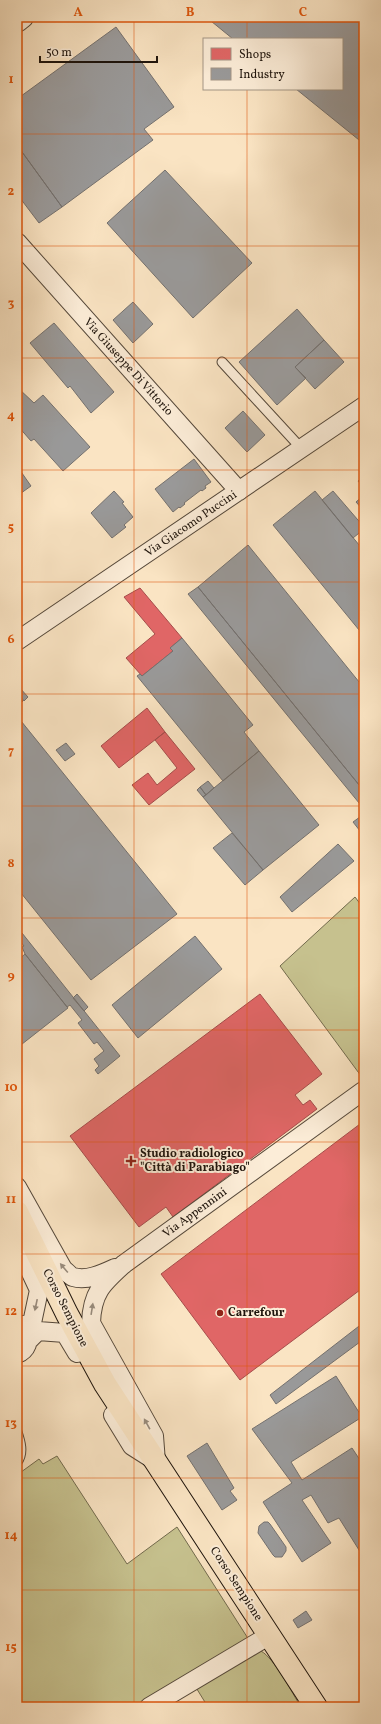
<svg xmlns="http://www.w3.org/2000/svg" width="381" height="1724" viewBox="0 0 381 1724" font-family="Vollkorn,serif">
<rect width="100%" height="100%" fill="#fae4c3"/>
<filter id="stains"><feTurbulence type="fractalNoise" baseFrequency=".005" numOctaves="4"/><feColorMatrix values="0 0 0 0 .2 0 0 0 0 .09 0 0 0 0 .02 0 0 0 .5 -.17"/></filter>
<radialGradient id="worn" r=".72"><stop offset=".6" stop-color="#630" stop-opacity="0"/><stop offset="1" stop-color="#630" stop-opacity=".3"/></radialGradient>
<path fill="#c6c18e" stroke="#726a4d" d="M355,897L364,909V1080L280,966Z
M57,1456L127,1564L177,1527L249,1640L138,1707H17V1475L39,1459L43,1464Z
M261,1651C275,1659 292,1693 301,1707H208L195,1686Z"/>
<path fill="#e06666" stroke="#a64d4b" d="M140,588L182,638L170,648L173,651L142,676L126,658L155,634L124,597Z
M147,708L165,732L119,768L101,746Z
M165,732L195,769L149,805L132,785L148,773L157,785L177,768L155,740Z
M260,994L322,1074L295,1095L303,1105L310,1100L317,1109L173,1217L166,1207L139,1227L70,1136Z
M364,1121V1287L240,1380L161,1274Z"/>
<path fill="#999" stroke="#74716f" d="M206,17H364V144L296,89H342V39H233Z
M116,27L174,107L144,129L153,140L62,207L17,145V99Z
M17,145L62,207L39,223L17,194Z
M165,170L252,263L193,318L107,223Z
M133,302L153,324L133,343L113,320Z
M297,309L324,340L295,367L306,378L277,405L239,362Z
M54,323L114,392L91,413L70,386L68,388L30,343Z
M324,340L344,362L315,389L295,367Z
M18,388L34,403L43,395L90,447L63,471L34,439L31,441L17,425Z
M243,411L265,435L247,452L225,428Z
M194,459L211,482L205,486L206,488L202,491L201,490L184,503L185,504L180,508L179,507L173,512L155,489Z
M17,466L31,486L17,496Z
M364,476V488L358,481Z
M114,491L124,502L122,503L133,517L124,525L126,527L112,538L91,513Z
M315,491L364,551V636L273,525Z
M333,491L364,527V529L353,538L322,500Z
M364,495V511L356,502Z
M248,545L364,688V791L198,587Z
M198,587L364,791V809L188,594Z
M182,638L253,725L244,732L259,751L223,781L137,676L140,674L142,676L173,651L170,648Z
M19,687L28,697L24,701L17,692V689Z
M17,694L23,701L19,705L17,703Z
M17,716L177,914L91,980L17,888Z
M66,743L75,754L65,761L56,750Z
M259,751L319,825L263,870L203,797Z
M208,781L214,788L206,795L200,787Z
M200,787L206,795L203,797L197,790Z
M364,814V836L353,822Z
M232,833L263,870L245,885L213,848Z
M338,844L354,861L292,912L280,897Z
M22,933L120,1056L98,1074L95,1070L99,1066L94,1059L104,1051L97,1042L94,1044L78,1023L82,1020L70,1005L67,1007L25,954L22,947L24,946L17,937Z
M195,936L222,969L138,1038L112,1005Z
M25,954L68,1008L17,1048V961Z
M77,994L88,1007L84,1011L73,998Z
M363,1323L364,1339L276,1404L270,1395Z
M336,1376L362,1417L291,1462L302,1480L352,1448L364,1466V1558L339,1518L328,1523L311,1495L302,1500L331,1543L302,1562L263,1502L292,1483L252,1429Z
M207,1443L234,1488L230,1491L237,1500L222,1510L187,1456Z
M264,1522H268L270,1524L286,1547V1551L282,1557H275L273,1555L258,1533L259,1526Z
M306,1611L312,1620L298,1628L293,1620Z"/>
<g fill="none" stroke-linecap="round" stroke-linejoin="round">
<defs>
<path id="service" d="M222,362L301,448
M17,1432C20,1441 24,1453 17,1462"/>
<path id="minor" d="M17,242L239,491
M17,641L364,406
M17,1187L63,1269C66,1271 70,1276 73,1277C87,1281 102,1274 115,1268
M17,1243L39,1290L32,1323L20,1326
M28,1341L38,1331L65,1333L77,1353
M17,1354C27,1350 30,1341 26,1331
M113,1415L132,1446L154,1460
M156,1462L154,1436L91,1323C92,1292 103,1283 124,1264L363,1091
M149,1707L270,1635"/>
<path id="tertiary" d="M17,21L22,17"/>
<path id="primary" d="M17,1212L67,1314L105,1384L316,1707"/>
</defs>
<use href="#service" stroke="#55483a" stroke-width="11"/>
<use href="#minor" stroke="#55483a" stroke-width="20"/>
<use href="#tertiary" stroke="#55483a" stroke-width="24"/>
<use href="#primary" stroke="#1e140c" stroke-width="24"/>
<use href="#service" stroke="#fcedd8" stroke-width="9"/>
<use href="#minor" stroke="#fcedd8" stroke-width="18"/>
<use href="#tertiary" stroke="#fcedd8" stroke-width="22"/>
<use href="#primary" stroke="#fae4c3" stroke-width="22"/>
</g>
<defs><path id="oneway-solid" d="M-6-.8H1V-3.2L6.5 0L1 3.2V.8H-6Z"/></defs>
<g fill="#988b7c">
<use href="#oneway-solid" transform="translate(64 1268) rotate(-130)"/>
<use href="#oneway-solid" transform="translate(36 1305) rotate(102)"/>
<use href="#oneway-solid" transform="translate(92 1309) rotate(-81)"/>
<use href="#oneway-solid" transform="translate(147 1424) rotate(-119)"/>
</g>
<path fill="none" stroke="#de560c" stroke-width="1" stroke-opacity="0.55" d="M134,17V1707M247,17V39M247,89V1707M17,134H364M17,246H364M17,358H364M17,470H364M17,582H364M17,694H364M17,806H364M17,918H364M17,1030H364M17,1142H364M17,1254H364M17,1366H364M17,1478H364M17,1590H364"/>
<g fill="#8f2418" stroke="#fcedd8" stroke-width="1.5">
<path d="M129 1155h4v4h4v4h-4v4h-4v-4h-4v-4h4z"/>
<circle cx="220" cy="1313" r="4"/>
</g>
<g text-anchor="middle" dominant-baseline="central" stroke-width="4" stroke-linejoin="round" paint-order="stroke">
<g font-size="12" fill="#1e140c" stroke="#fcedd8">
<text transform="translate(128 367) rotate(48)">Via Giuseppe Di Vittorio</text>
<text transform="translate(191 524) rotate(-34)">Via Giacomo Puccini</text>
<text transform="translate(195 1213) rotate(-36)">Via Appennini</text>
<text transform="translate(65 1308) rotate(63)">Corso Sempione</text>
<text transform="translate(236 1584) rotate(57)">Corso Sempione</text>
</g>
<g font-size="12" font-weight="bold" fill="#1e140c" stroke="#fcedd8" text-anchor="start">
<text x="140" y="1154">Studio radiologico<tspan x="140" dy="14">"Città di Parabiago"</tspan></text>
<text x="228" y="1313">Carrefour</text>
</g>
</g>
<rect width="381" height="1724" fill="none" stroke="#fae4c3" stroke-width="44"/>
<rect x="203" y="38" width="140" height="52" fill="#fcedd8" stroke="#a39686"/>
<rect x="211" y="48" width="20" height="12" fill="#e06666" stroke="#a39686"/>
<text x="239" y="58" font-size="12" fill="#1e140c">Shops</text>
<rect x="211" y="68" width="20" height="12" fill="#999999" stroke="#a39686"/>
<text x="239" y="78" font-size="12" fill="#1e140c">Industry</text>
<path d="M40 56v6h117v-6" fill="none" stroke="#1e140c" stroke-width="2"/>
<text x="46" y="56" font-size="12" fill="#1e140c" stroke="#fcedd8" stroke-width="3" paint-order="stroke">50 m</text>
<rect x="22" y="22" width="337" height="1680" fill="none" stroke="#de560c" stroke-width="1.5"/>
<g font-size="13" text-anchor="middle" font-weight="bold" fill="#de560c">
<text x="78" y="16">A</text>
<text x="190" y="16">B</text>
<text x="303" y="16">C</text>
<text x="11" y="83">1</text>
<text x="11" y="195">2</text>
<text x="11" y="307">3</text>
<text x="11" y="419">4</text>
<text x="11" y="531">5</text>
<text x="11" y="643">6</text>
<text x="11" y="755">7</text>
<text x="11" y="867">8</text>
<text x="11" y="979">9</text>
<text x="11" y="1091">10</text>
<text x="11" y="1203">11</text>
<text x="11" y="1315">12</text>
<text x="11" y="1427">13</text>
<text x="11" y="1539">14</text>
<text x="11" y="1651">15</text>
</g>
<rect width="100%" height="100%" filter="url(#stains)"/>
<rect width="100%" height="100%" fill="url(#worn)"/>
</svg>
